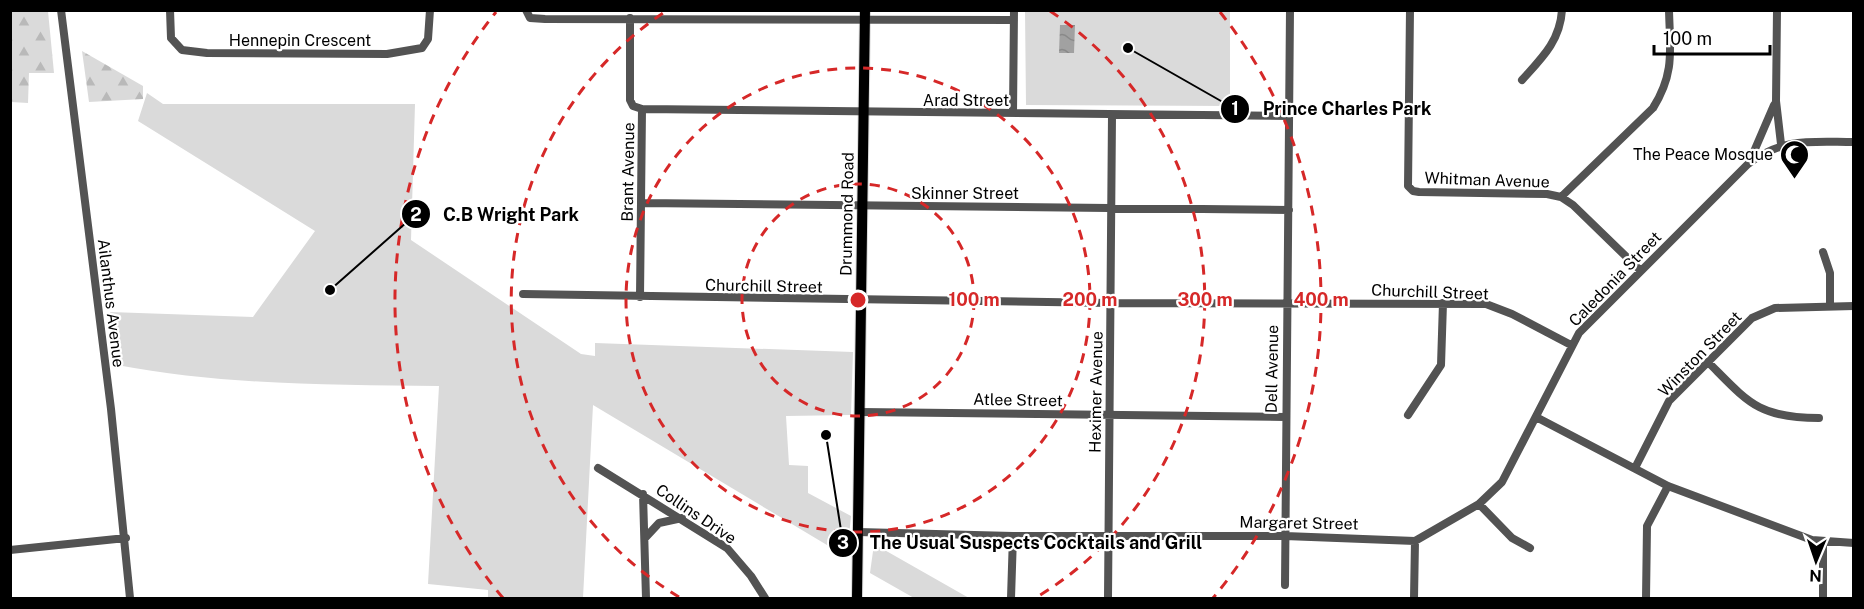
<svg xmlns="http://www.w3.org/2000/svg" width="1864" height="609" viewBox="0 0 1864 609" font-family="'Public Sans',sans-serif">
<defs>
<pattern id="forest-firs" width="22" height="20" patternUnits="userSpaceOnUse" patternTransform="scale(1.5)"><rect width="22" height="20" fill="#dadada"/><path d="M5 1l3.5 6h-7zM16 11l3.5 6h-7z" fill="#b9b9b9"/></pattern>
<pattern id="water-waves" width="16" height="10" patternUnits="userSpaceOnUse" patternTransform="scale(1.5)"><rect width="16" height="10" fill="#a1a1a1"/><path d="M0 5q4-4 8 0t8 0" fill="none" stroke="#898989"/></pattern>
</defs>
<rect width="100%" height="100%" fill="#fff"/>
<path fill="#dadada" d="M1025,11H1230V106L1026,105Z
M147,93L163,104H415L411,240L581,354L595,356V343L853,352L851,415L786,416L789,465L808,466V493L851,516L847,557L593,405L583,598H488V590L428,584L439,386C332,385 222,385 117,365L110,312L253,317L315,231L138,121Z
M874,544L969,598H914L870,573Z"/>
<path fill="url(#forest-firs)" d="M10,11H48L54,73H29L28,103L11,102Z
M82,51L143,86V99L89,102Z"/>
<path fill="url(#water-waves)" d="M1060,25H1075L1074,53H1059Z"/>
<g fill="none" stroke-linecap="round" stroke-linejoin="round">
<defs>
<path id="major" d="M857,598L865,10"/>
</defs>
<use href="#major" stroke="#dbdbdb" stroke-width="12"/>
<path stroke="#535353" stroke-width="8" d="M61,10L111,409L130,598
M170,10L171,38L182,50L207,53L387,54L422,48L428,39L430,10
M526,10L530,18L545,19L1014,20
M1410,10L1408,186L1413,191L1419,192L1547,194L1561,197L1573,205L1641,271
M1777,10L1776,101L1781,144
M630,18V100L633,106L642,109L1289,116
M1522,80C1542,58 1560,41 1562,10
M1013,113L1014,10
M1749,163L1774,105
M1561,197L1653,108C1675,73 1670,50 1669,10
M641,203L1289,210
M1823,252L1830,273V305
M523,294L1110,303L1486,304L1512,314L1571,345
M640,297L642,109
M1708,362C1748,402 1758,418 1819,418
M860,412L1285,417
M1408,415L1441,365L1443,303
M1536,417L1668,486L1812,540L1854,543
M598,468L727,548L751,576L765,598
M1635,468L1669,401L1752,318L1775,308L1854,306
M643,494L646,598
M1479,504L1512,538L1530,548
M858,532L1013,536H1285L1415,541
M645,538L659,523L682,518
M1415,541L1479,504L1502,482L1579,333L1748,164C1783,137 1812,142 1854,142
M10,550L126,538
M1285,585L1290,10
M1011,598L1013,536
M1108,598L1112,115
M1414,598L1415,541
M1646,598L1647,526L1668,486
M1823,598V543"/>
<use href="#major" stroke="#000" stroke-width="10"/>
</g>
<g fill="none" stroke="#d62828" stroke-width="3" stroke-dasharray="10 8">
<circle cx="858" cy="300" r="116"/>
<circle cx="858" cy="300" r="232"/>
<path d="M679 597A347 347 0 0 1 666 11M1050 11A347 347 0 0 1 1037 597"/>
<path d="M503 598A463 463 0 0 1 496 12M1220 12A463 463 0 0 1 1213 598"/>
</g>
<defs>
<symbol id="mosque-pin" viewBox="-11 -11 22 30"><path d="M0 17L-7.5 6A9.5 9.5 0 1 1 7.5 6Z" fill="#000" stroke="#fff"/><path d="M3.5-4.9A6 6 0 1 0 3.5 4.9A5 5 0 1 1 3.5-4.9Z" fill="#fff"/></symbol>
</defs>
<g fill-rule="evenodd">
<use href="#mosque-pin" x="1778" y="138" width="33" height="45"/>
</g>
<g text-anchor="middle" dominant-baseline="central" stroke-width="4.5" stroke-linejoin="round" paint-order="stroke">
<g font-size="16" fill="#000" stroke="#fff">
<text x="300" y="40">Hennepin Crescent</text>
<text x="966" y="100">Arad Street</text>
<text transform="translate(628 172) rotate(-89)">Brant Avenue</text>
<text transform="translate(1487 180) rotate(2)">Whitman Avenue</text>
<text x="965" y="193">Skinner Street</text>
<text transform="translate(847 214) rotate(-89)">Drummond Road</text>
<text transform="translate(1615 279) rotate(-46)">Caledonia Street</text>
<text transform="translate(764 286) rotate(1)">Churchill Street</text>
<text transform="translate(1430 292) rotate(2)">Churchill Street</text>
<text transform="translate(111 303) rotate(83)">Ailanthus Avenue</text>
<text transform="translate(1700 354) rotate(-46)">Winston Street</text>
<text transform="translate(1272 369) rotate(-89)">Dell Avenue</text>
<text transform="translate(1096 392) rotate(-89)">Heximer Avenue</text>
<text transform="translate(1018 400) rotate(1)">Atlee Street</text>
<text transform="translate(696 514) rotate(34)">Collins Drive</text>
<text transform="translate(1299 523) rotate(1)">Margaret Street</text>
</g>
<g font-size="16" fill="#000" stroke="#fff" text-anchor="end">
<text x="1773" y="154">The Peace Mosque</text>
</g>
</g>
<circle cx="858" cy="300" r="9" fill="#d62828" stroke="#fff" stroke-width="3"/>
<g font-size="18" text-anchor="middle" font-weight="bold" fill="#d62828" stroke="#fff" stroke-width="4.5" stroke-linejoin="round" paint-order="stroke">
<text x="974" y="306">100 m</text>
<text x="1090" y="306">200 m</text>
<text x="1205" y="306">300 m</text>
<text x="1321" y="306">400 m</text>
</g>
<path fill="none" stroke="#000" stroke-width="2" d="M1128 48L1235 109M330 290L416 214M826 435L843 543"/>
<g fill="#000" stroke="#fff" stroke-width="2">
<circle cx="1128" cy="48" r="6"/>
<circle cx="330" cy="290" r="6"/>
<circle cx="826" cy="435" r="6"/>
<circle cx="1235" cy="109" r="15"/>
<circle cx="416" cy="214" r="15"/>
<circle cx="843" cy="543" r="15"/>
</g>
<g font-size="18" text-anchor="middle" font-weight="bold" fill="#fff">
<text x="1235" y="115">1</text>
<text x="416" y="221">2</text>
<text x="843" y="549">3</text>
</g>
<g font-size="18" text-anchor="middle" font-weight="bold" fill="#000" stroke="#fff" stroke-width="4.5" stroke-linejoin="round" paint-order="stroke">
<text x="1347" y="115">Prince Charles Park</text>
<text x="511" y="221">C.B Wright Park</text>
<text x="1036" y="549">The Usual Suspects Cocktails and Grill</text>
</g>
<rect width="1864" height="609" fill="none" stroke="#000000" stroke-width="24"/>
<g transform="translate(1816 561) rotate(182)" stroke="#ffffff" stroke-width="4.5" paint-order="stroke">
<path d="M0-4.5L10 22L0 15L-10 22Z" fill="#000000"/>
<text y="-9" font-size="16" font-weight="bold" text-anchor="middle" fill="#000000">N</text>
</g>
<path d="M1654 45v9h116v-9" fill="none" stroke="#000000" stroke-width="3"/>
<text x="1663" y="45" font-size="18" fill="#000000" stroke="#ffffff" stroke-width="4.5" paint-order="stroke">100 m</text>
</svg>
